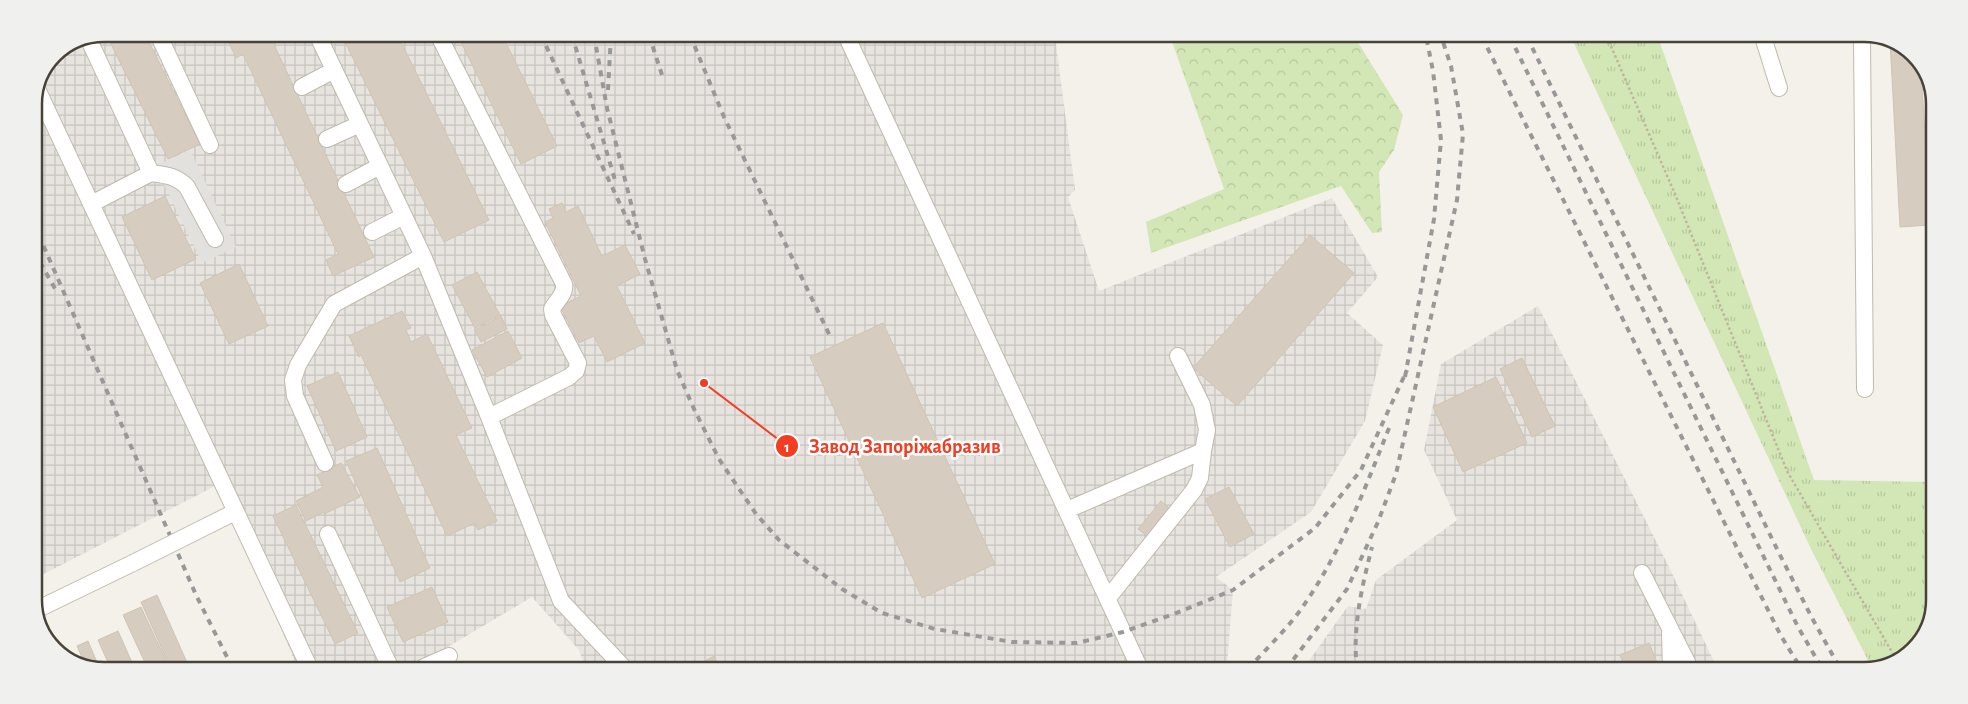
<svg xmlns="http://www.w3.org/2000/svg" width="1968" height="704" viewBox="0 0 1968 704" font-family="'Alegreya Sans',sans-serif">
<defs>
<pattern id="industrial-grid" width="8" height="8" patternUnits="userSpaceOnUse" patternTransform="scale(1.25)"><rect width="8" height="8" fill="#e7e3df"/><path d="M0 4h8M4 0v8" fill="none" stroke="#c8c4c0"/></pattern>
<pattern id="grass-tufts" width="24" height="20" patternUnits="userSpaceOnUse" patternTransform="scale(1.25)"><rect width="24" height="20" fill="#d2e7b5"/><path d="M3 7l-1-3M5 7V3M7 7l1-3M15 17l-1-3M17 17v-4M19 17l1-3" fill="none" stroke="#b6c79c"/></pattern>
<pattern id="forest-crowns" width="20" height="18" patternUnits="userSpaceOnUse" patternTransform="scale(1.25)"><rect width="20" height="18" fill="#d2e7b5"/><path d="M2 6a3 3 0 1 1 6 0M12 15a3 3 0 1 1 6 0" fill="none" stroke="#b6c79c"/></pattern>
</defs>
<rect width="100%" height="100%" fill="#f4f1ea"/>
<path fill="url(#industrial-grid)" d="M104,34L1055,36L1075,190L1068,197L1099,291L1332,198L1378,277L1347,313L1383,345L1365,421L1311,512L1216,577L1233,590L1227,665L1223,669L585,668L579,650L532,597L414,667H297L221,483L34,579V100L55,54Z
M1538,306L1670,569L1718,670L1303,669L1348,606L1366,609L1376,580L1457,520L1424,450L1441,364Z"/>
<path fill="url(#grass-tufts)" d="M1571,37H1658L1814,480L1932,482L1931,622L1906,656L1872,668L1812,551Z"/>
<path fill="url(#forest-crowns)" d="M1170,36H1354L1403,115L1394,150L1379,172L1382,232L1372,233L1341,186L1151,253L1146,222L1224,189Z"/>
<path fill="#e3e1de" d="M190,150L236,247L202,263L155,166Z"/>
<path fill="#d6cdc0" stroke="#d0c4b3" d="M106,34H145L200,144L168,159Z
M225,34H269L374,257L333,276L326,260L338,254L243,54L236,58Z
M341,34H397L489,220L444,242Z
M457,34L502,35L557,146L521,164Z
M1890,40L1919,61L1921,66L1930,225L1900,227Z
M165,196L196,259L152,280L122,217Z
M562,203L566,212L578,206L602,256L625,245L640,274L617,286L645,343L607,362L594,336L579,343L560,306L581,296L545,222L553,218L549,209Z
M1310,235L1354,273L1237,406L1193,368Z
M239,264L268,326L229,344L200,283Z
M477,272L500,315L475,328L452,285Z
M402,311L411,328L406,330L411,342L427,334L472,428L456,435L497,521L478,530L475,523L447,536L361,355L359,357L349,336Z
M501,316L507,329L481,342L475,330Z
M883,323L995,564L922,598L810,357Z
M508,331L522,358L487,377L472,350Z
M1522,358L1555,426L1532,437L1500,369Z
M338,372L367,437L336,451L307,386Z
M1496,377L1527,443L1463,472L1433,407Z
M377,448L430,568L400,582L346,461Z
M341,463L360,497L324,514V512L306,521L296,501L323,487L317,475Z
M1229,487L1254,534L1230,547L1205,499Z
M1161,501L1169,508L1147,536L1138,529Z
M296,505L358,633L335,644L273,516Z
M432,587L448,622L403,642L387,607Z
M157,595L189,667H170L141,602Z
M141,607L169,667H147L123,615Z
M118,631L134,667H110L98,640Z
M88,641L99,667H86L77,646Z
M1649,643L1660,670H1626L1620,655Z
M714,656L720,668H692Z"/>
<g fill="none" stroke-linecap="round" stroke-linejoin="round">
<defs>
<path id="minor" d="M158,34L210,145
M317,34L423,256L489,417L561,601L624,668
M438,34L564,284C566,294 556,301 552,309L553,315L578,363L576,371L569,377L489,417
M846,35L1140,669
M1763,37L1779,88
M1862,37L1865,389
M89,40L151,173L91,204
M302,87L334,70
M38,91L309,667
M327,139L360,124
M151,173C166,175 177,176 187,187L215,239
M346,184L380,166
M372,232L404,216
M325,463L295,396L293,380L298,365L334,304L423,256
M1067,510L1203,451L1207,430L1202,405L1178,356
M211,524L235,512
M328,534L390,667
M1642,573L1691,670
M1108,598L1194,490L1200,478L1203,451
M36,610L133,563
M1670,632L1671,670
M424,667L449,656"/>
</defs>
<use href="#minor" stroke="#c0b9ad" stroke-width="18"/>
<path stroke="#c1b49f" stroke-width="2.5" stroke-dasharray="2.5 2.5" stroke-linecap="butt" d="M1607,37L1675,194L1787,471L1896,659"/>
<use href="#minor" stroke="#fff" stroke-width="16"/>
<path stroke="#989898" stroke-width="4" stroke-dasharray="6 6" stroke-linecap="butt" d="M541,35L634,234
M572,35L615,180
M594,35L607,108L645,259L677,370L694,409L719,459L756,514L779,540L842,589L882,613L935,629L1012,642L1077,643L1123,632L1174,614L1233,590L1315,528L1361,470L1407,370
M649,35L662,75
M690,35L724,117L830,336
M1482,37L1781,636L1802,670
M1510,37L1798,627L1823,670
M1527,37L1779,553L1812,618L1841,670
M608,90L611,35
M34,224L196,595L232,667
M34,252L57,292
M1405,377L1434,219L1441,140L1433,71L1426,36
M1248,669C1265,650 1284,632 1299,612C1341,554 1365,488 1391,423
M1286,669L1347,589L1378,522L1396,474L1457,200L1463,134L1451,66L1441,36
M1357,669C1352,628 1362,586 1372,547"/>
<defs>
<path id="minor-bridge" d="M133,563L211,524"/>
</defs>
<use href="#minor-bridge" stroke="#c0b9ad" stroke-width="18" stroke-linecap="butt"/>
<use href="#minor-bridge" stroke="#fff" stroke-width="16"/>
</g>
<path d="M0 0H1968V704H0ZM104 42H1864A62 62 0 0 1 1926 104V600A62 62 0 0 1 1864 662H104A62 62 0 0 1 42 600V104A62 62 0 0 1 104 42Z" fill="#f0f0ef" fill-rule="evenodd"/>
<path fill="none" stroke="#484238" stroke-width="2.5" d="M104 42H1864A62 62 0 0 1 1926 104V600A62 62 0 0 1 1864 662H104A62 62 0 0 1 42 600V104A62 62 0 0 1 104 42Z"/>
<path fill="none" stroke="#f23d23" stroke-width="2" d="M704 383L787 446"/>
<g fill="#f23d23" stroke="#fff" stroke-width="2">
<circle cx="704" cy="383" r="5"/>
<circle cx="787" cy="446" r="12"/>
</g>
<g font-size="15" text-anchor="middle" font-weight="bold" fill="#fff">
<text x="787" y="452">1</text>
</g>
<g font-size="20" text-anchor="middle" font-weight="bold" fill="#f23d23" stroke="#fff" stroke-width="5" stroke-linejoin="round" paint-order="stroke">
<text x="905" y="453">Завод Запоріжабразив</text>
</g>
</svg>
